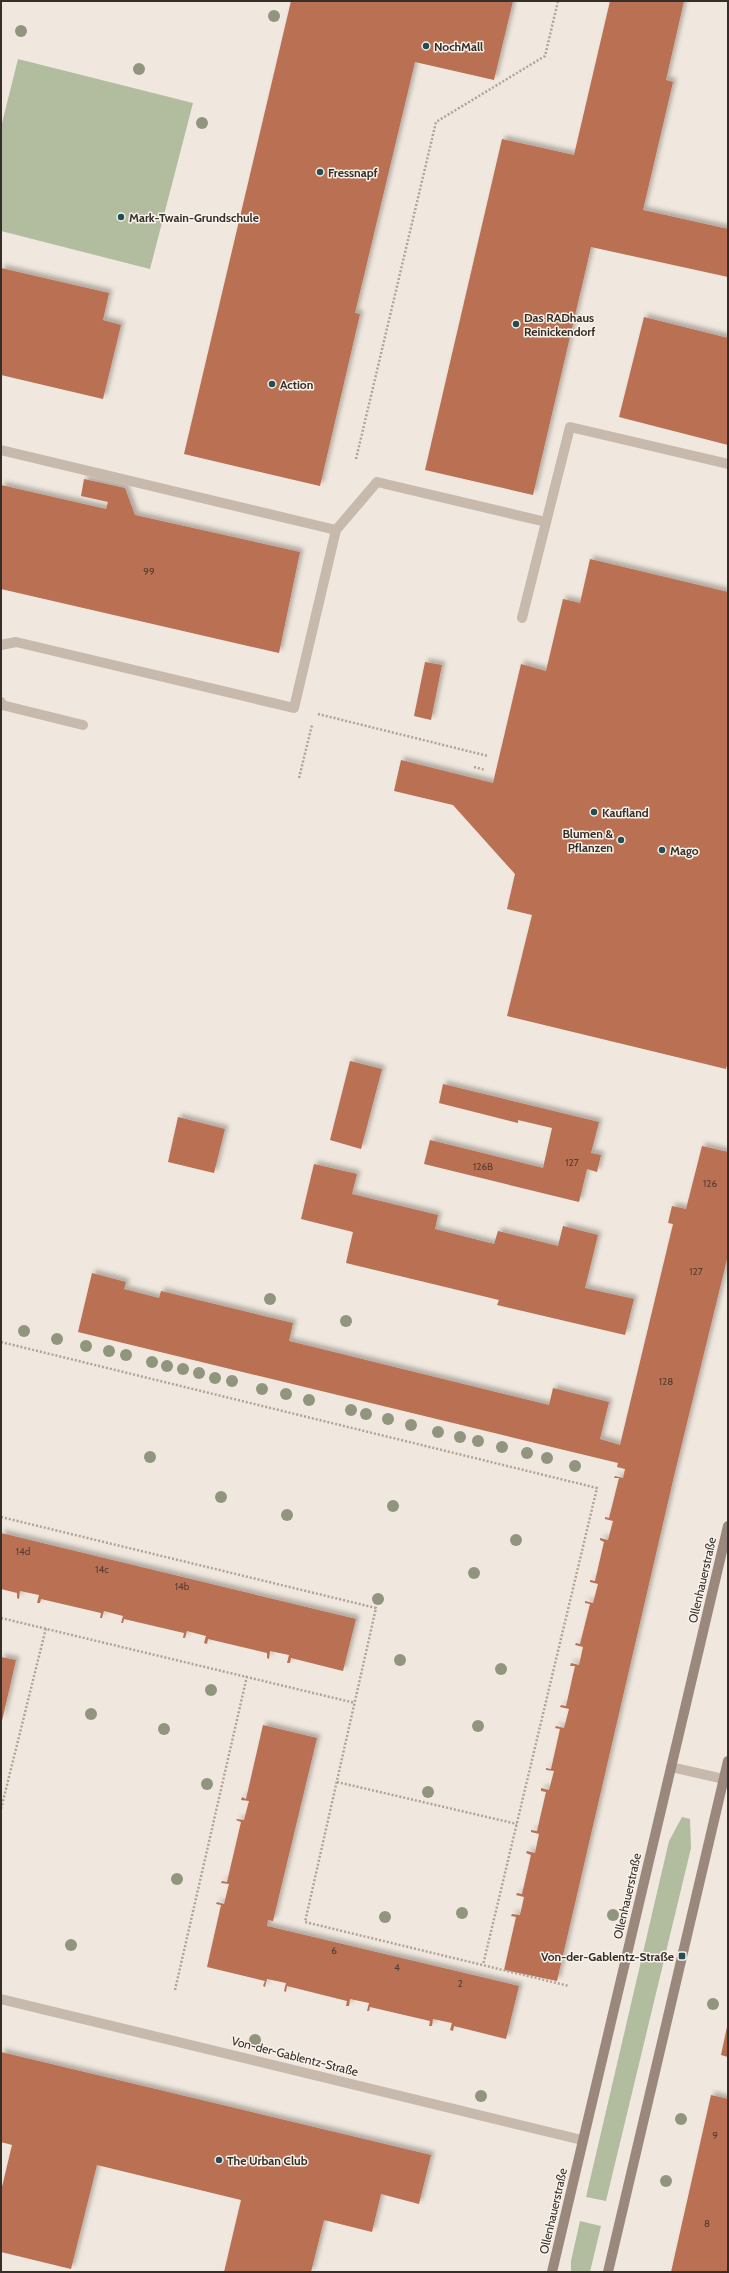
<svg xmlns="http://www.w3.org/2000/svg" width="729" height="2273" viewBox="0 0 729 2273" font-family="Cabin,sans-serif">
<defs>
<filter id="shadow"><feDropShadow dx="3.5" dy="-3.5" stdDeviation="2" flood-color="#0004"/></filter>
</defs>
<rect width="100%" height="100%" fill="#f0e8de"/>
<path fill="#b2bd9f" d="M18,59L193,103L150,269L1,231V127Z
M682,1817L690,1819L691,1848L606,2201L586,2197L669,1841Z
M580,2221L601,2226L590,2272H571V2261Z"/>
<path fill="#b96f52" filter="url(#shadow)" d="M291,1H513L494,80L415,62L355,313L360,314L320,486L184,454Z
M610,1H684L666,80L673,82L643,210L728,229V277L591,247L533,495L425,470L502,139L574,155Z
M1,268L109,293L103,320L121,325L103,399L1,375Z
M644,317L728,338V445L619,417Z
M84,479L125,488L135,515L300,552L279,653L1,589V485L106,509L108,502L81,496Z
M590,559L728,592V1061L726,1069L507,1016L532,915L507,909L515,874L453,805L394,791L401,760L493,783L521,664L546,671L563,599L580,603Z
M425,662L442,665L431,720L414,716Z
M350,1061L382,1069L361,1149L330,1140Z
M443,1084L599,1122L591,1153L601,1155L597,1172L587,1169L579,1202L424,1164L430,1140L543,1168L552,1128L518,1120V1123L439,1103Z
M178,1117L225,1129L214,1173L168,1162Z
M702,1146L728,1152V1255L674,1476L557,1981L504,1970L516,1917L511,1916L512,1914L520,1915L524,1897L516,1895L517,1893L522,1894L531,1855L526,1853L527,1851L535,1853L539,1834L531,1832V1830L537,1831L546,1792L541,1791V1788L549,1790L554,1771L546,1770V1768L551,1769L560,1729L555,1728L556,1726L564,1728L569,1709L560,1707L561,1705L566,1706L575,1666H570L571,1663L579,1665L583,1647L575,1645L576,1643L580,1644L590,1604L585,1603V1601L593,1603L598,1584L590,1582V1580L595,1581L604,1542L600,1540V1538L608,1540L613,1521L605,1519V1517L609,1518L619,1478H614L615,1476L623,1478L625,1469L617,1467L618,1463L78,1332L92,1273L126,1282L124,1289L159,1298L161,1291L293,1323L289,1341L549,1405L553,1388L609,1402L600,1439L620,1445L673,1224L668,1223L672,1206L686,1209Z
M314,1164L357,1174L352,1194L438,1215L435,1229L494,1244L498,1231L558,1246L563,1226L598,1235L585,1288L634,1299L625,1335L497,1305L499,1300L346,1263L353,1232L301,1219Z
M1,1533L356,1619L343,1671L291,1658L290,1663H287L289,1655L270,1651L269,1659L267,1658V1653L208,1639L207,1644L204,1643L206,1636L187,1631L185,1638H183L184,1633L124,1619L123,1623H121L123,1616L104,1611L102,1618H100L101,1613L41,1599L40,1603H37L39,1595L20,1591L19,1599L17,1598V1593L1,1589Z
M1,1657L16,1660L2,1721H1Z
M263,1725L317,1738L273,1921L268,1920L267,1926L519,1986L506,2039L454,2026L453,2031L450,2030L452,2023L433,2019L432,2026H429L430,2021L370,2007L369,2011H367L369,2003L350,1999L349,2006H346L347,2001L287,1986L286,1992L284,1991L286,1983L267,1979L265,1987L263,1986L265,1981L207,1967L221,1905L216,1904L217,1902L224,1904L229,1884L221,1883L222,1881L227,1882L241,1822L236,1820L237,1819L244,1820L249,1801L241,1800L242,1797L246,1799Z
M727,2027H728V2057L721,2055Z
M1,2052L431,2155L419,2204L381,2194L372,2232L324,2220L311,2272H224L241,2200L97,2165L71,2269L1,2252V2191L12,2145L1,2142Z
M711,2095L728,2099V2272H671Z"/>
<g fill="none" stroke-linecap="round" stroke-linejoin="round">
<path stroke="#b2a395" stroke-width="2.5" stroke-dasharray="2 2" stroke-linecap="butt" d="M356,459L436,122L545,56L558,1
M318,714L488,756
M474,767L485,770
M299,778L312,725
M1,1342L597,1488L483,1965
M1,1517L376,1608L305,1922L569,1986
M1,1618L355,1703
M337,1782L517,1824
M1,1809L46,1628
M175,1990L247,1676"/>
<path stroke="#c7b9ab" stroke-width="10" d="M1,450L336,530
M522,618L570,427L728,464
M1,645L16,642L294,708L336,530L377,482L546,522
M1,702L2,705L83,725"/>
<path stroke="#c7b9ab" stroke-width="10" d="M671,1767L728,1780
M1,1999L582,2140"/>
<path stroke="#9a887c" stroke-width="10" d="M552,2272L728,1526
M608,2272L728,1761"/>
</g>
<g fill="#91957e">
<circle cx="274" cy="16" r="6"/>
<circle cx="21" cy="31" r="6"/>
<circle cx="139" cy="69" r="6"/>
<circle cx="202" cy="123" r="6"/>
<circle cx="270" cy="1299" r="6"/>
<circle cx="346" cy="1321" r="6"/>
<circle cx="24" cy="1331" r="6"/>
<circle cx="57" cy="1339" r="6"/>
<circle cx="86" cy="1346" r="6"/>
<circle cx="109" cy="1351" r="6"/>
<circle cx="126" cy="1355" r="6"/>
<circle cx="152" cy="1362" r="6"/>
<circle cx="167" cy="1366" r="6"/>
<circle cx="183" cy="1369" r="6"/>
<circle cx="199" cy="1373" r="6"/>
<circle cx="215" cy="1378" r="6"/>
<circle cx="232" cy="1381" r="6"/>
<circle cx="262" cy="1389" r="6"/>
<circle cx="286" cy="1394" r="6"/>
<circle cx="309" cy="1400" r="6"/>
<circle cx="351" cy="1410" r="6"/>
<circle cx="366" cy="1414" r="6"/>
<circle cx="388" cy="1419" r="6"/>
<circle cx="411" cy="1425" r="6"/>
<circle cx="438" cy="1432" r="6"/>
<circle cx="460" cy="1437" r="6"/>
<circle cx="478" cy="1441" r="6"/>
<circle cx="502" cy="1447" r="6"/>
<circle cx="527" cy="1453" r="6"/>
<circle cx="150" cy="1457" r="6"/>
<circle cx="547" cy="1458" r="6"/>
<circle cx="575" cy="1466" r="6"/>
<circle cx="221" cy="1497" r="6"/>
<circle cx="393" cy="1506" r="6"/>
<circle cx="287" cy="1515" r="6"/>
<circle cx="516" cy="1540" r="6"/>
<circle cx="474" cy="1573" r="6"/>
<circle cx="378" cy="1599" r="6"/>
<circle cx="400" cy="1660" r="6"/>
<circle cx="501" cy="1669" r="6"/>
<circle cx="211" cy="1690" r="6"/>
<circle cx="91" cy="1714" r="6"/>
<circle cx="478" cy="1726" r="6"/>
<circle cx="164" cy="1729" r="6"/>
<circle cx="207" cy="1784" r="6"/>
<circle cx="428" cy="1792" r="6"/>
<circle cx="177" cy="1879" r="6"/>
<circle cx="462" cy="1913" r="6"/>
<circle cx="613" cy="1915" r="6"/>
<circle cx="385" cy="1917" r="6"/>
<circle cx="71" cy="1945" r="6"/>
<circle cx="713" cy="2004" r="6"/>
<circle cx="255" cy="2040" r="6"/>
<circle cx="481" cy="2096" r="6"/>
<circle cx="681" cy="2119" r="6"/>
<circle cx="666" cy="2181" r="6"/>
</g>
<g fill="#234e53" stroke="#f8f2ea" stroke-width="1.5">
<circle cx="426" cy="46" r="4"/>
<circle cx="320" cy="172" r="4"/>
<circle cx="121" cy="217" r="4"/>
<circle cx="516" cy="324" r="4"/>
<circle cx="272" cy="384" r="4"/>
<circle cx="594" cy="812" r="4"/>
<circle cx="621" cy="840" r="4"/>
<circle cx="662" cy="850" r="4"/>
<rect x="678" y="1952" width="8" height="8" rx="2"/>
<circle cx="219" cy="2160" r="4"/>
</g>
<g text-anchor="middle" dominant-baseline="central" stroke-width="3" stroke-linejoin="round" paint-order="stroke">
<g font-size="10" fill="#563e33">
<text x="149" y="571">99</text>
<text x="572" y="1162">127</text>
<text x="483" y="1166">126B</text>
<text x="710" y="1183">126</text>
<text x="696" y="1271">127</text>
<text x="666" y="1381">128</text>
<text x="23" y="1551">14d</text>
<text x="102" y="1569">14c</text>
<text x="182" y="1586">14b</text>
<text x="334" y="1950">6</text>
<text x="397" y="1967">4</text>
<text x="460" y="1983">2</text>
<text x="715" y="2135">9</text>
<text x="707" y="2223">8</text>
</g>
<g font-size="12" font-weight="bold" fill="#352e29" stroke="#f8f2ea" text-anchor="start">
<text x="434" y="46">NochMall</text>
<text x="328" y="172">Fressnapf</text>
<text x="129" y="217">Mark-Twain-Grundschule</text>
<text x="524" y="317">Das RADhaus<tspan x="524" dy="14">Reinickendorf</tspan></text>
<text x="280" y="384">Action</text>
<text x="602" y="812">Kaufland</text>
<text x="613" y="833" text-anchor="end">Blumen &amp;<tspan x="613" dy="14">Pflanzen</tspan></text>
<text x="670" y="850">Mago</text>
<text x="674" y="1956" text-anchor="end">Von-der-Gablentz-Straße</text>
<text x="227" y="2160">The Urban Club</text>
</g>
<g font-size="12" fill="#352e29" stroke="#f8f2ea">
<text transform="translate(702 1580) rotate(-77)">Ollenhauerstraße</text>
<text transform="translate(627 1896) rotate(-77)">Ollenhauerstraße</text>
<text transform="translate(295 2056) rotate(14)">Von-der-Gablentz-Straße</text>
<text transform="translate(553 2211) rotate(-77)">Ollenhauerstraße</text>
</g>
</g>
<rect width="729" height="2273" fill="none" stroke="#352e29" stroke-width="4"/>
</svg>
